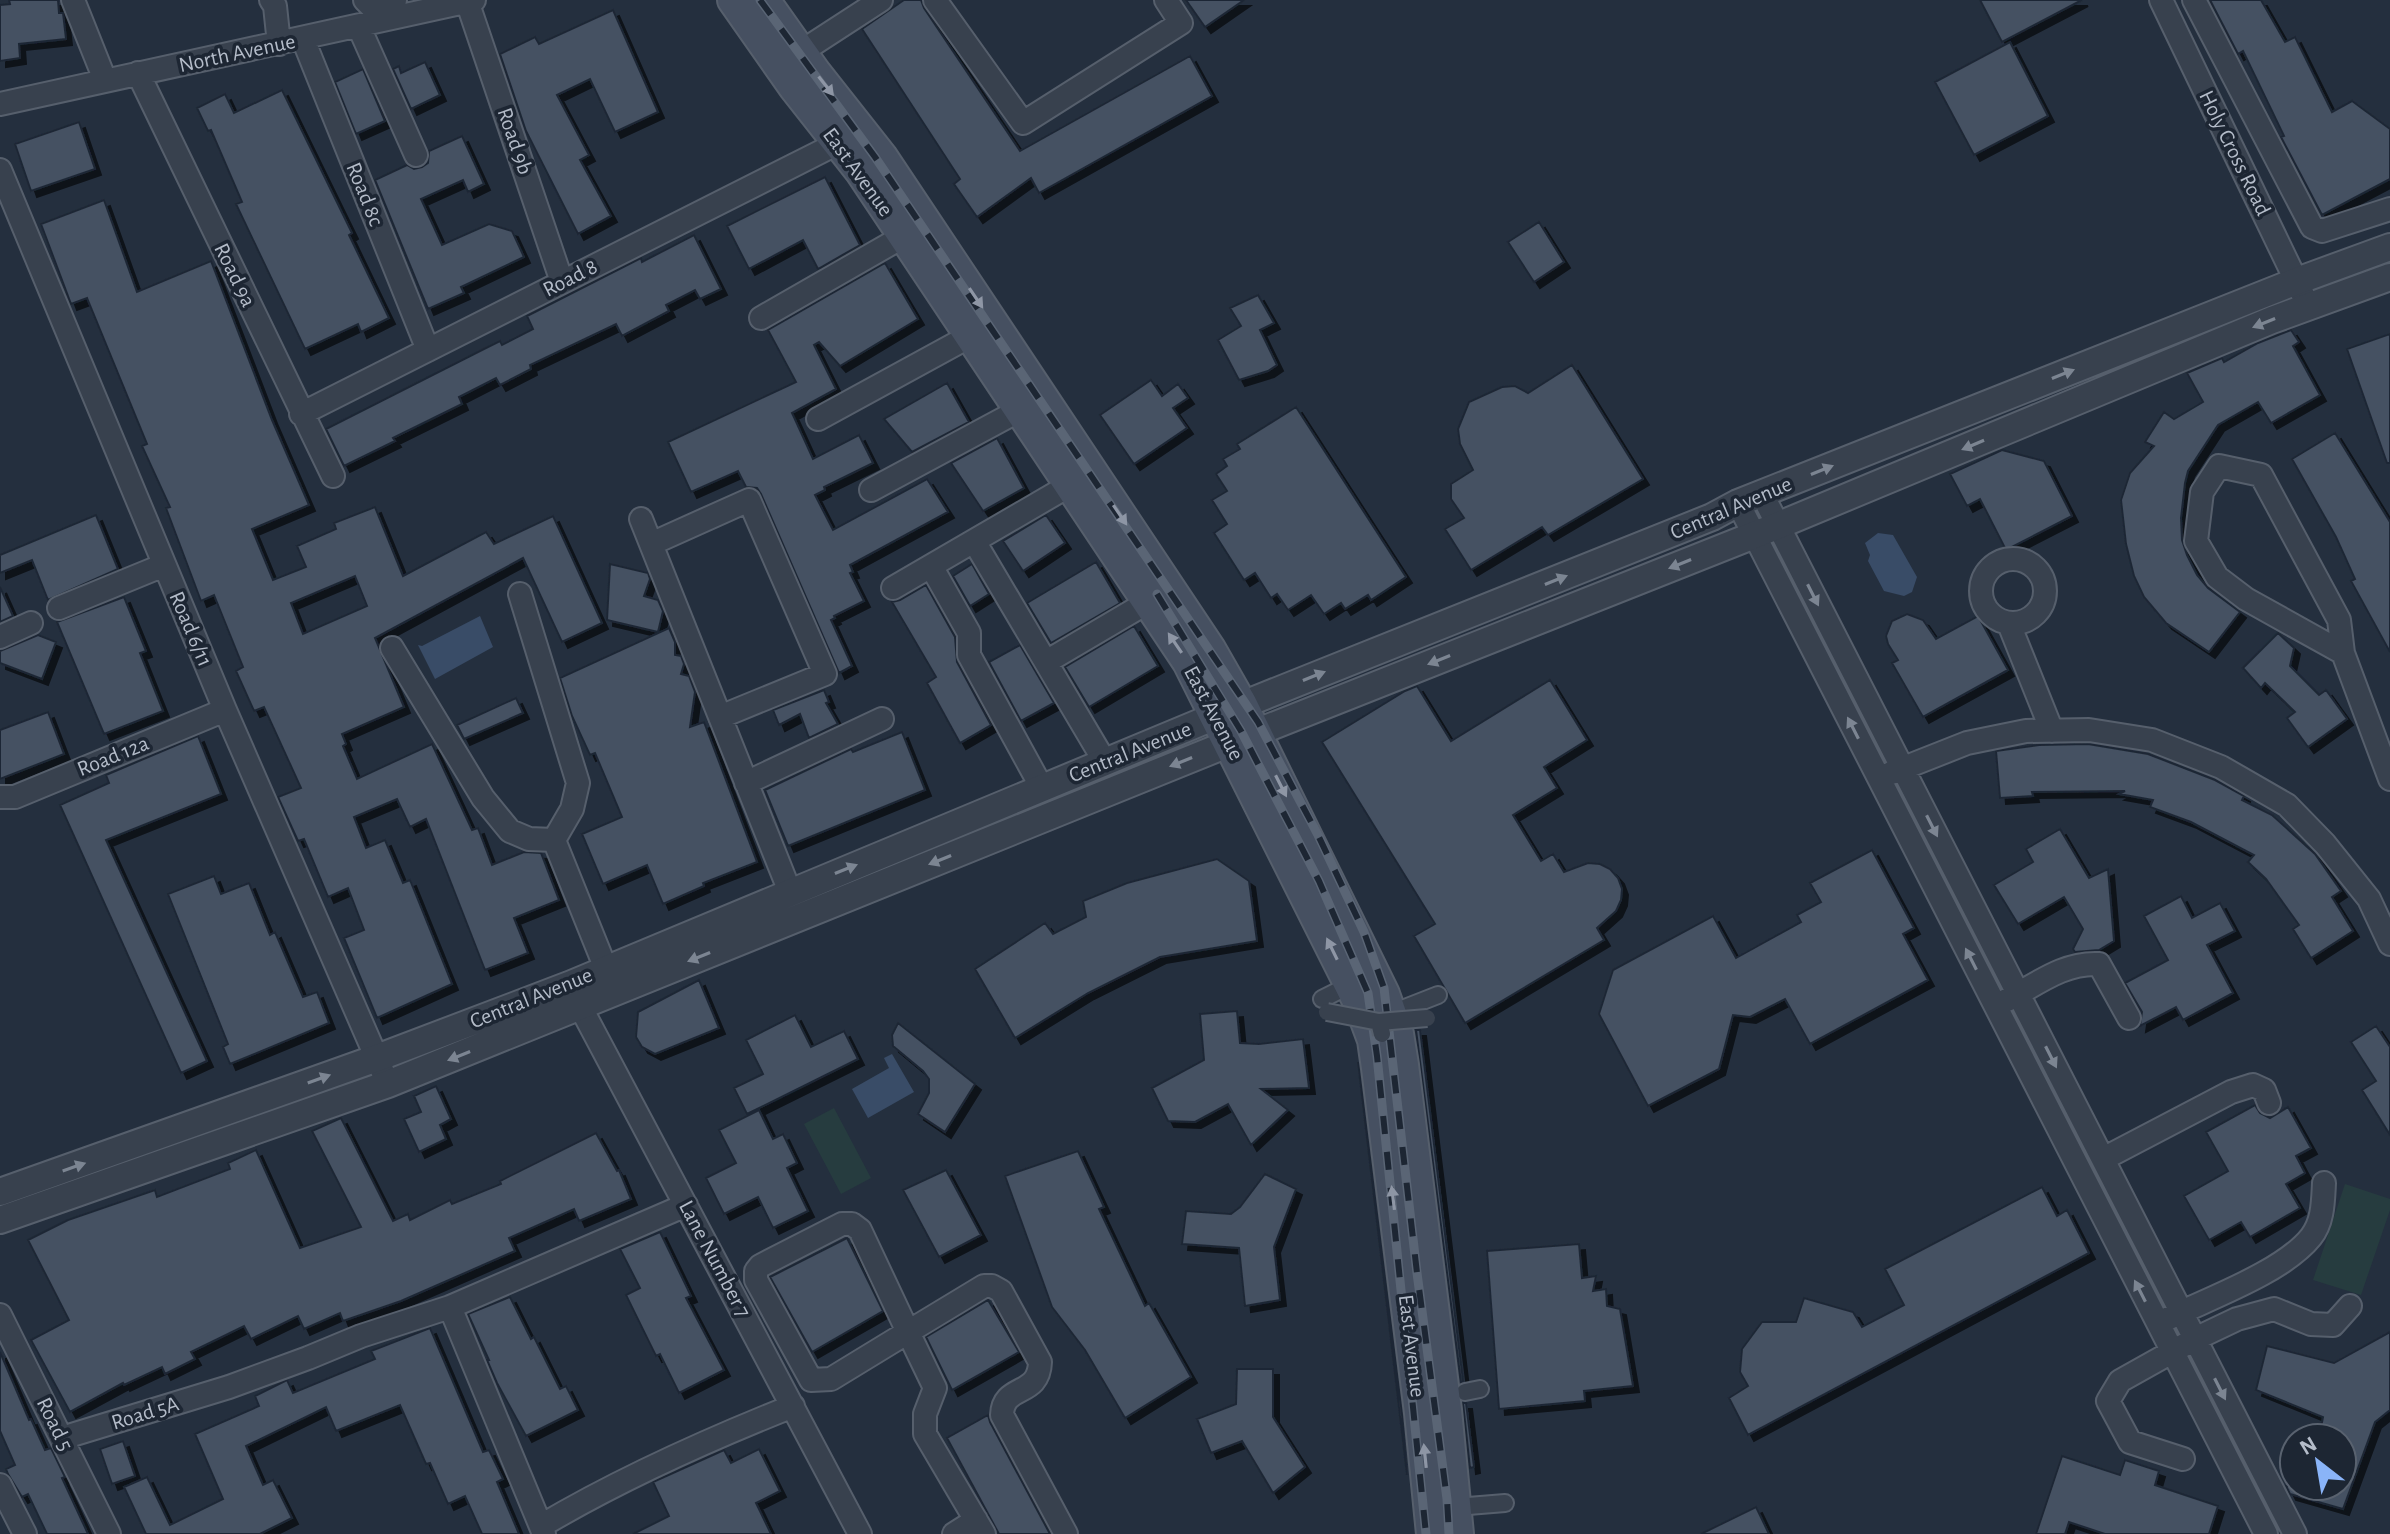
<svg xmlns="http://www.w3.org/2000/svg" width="2390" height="1534" viewBox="0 0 2390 1534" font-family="'Alegreya Sans',sans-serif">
<defs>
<filter id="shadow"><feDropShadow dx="6" dy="6" stdDeviation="0" flood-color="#0009"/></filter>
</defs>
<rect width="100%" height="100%" fill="#242f3e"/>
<path fill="#263c3f" d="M834,1108L871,1178L841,1194L804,1124Z
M2345,1184L2390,1199V1210L2361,1295L2313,1280Z"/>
<path fill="#394c67" d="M1878,533L1893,535L1917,577L1912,592L1904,596L1884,591L1868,561L1870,555L1865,543Z
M480,616L493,647L435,679L418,645L422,646Z
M892,1054L914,1092L868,1118L852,1089L889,1068L884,1058Z"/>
<path fill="#455162" stroke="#1f2835" stroke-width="2" fill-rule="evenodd" filter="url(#shadow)" d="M9,0H58L59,13H63L66,39L19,44L20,58L0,61V5L10,4Z
M904,0H921L924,8L1020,151L1190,56L1212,96L1039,193L1031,178L977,217L954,184L960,179L862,29Z
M1186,0H1244L1205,27Z
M1980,0H2082L2002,42Z
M2210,0H2261L2285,42L2295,37L2332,112L2352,101L2390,129V179L2322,215L2281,137L2284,136L2243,51L2238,54Z
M613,10L658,112L615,132L590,79L557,95L589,155L580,160L611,216L578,234L526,131L500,54L535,37L539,44Z
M2010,42L2048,116L1974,155L1935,82Z
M425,62L440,95L411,109L393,69L399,66L401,73Z
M363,69L385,121L356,134L335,82Z
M282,90L352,233L349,235L389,318L361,332L358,324L305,349L236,204L242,202L211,130L208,131L197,108L225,94L234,113Z
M79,122L95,169L31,191L15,144Z
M462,136L484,184L468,192L463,180L421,199L442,245L489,224L512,231L524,257L461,287L464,293L428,309L375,180L407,165L414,169L422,167L428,163L429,151Z
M825,177L860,245L818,269L803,240L749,269L727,226Z
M104,200L137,292L211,261L272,420L309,505L252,529L273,580L306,567L297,546L336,529L334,523L375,507L403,576L486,532L494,544L553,516L602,623L562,642L523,558L375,638L404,707L342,734L346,744L343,746L357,779L432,744L472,830L478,828L492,865L524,852L541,853L559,900L514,918L528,953L485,970L426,819L410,827L397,799L354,817L366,848L385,840L403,883L410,880L452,984L377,1018L344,938L364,930L348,888L328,897L304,839L298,841L278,797L301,788L264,707L254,711L236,671L243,667L214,595L201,601L166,508L170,507L142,446L147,444L87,298L71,304L41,224ZM355,576L367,606L303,634L291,603Z
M1539,222L1564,262L1534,282L1508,242Z
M694,235L721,289L700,299L695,290L666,305L669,311L622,336L616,324L530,365L531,369L500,385L496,378L459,397L462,404L393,438L395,441L344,466L326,429L484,349L500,341L502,345L533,329L527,316L641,258L642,262Z
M885,263L918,319L840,366L819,342L814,345L836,389L792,413L813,459L859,435L873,463L824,487L825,490L815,495L833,530L927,479L948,512L850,565L853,572L850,573L864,601L834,616L835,618L831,620L852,666L839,673L761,494L757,488L746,487L738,471L691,492L668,442L796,382L768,330Z
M1258,295L1274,323L1260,330L1277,365L1268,371L1239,380L1218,340L1241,326L1230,308Z
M2291,330L2299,342L2293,346L2320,395L2271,423L2258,402L2218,425L2188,471L2185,483L2181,518L2182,540L2187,555L2197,575L2208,588L2240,612L2209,652L2166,623L2144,597L2134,576L2126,544L2121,500L2130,473L2154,446L2145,442L2164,412L2174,419L2203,402L2187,373L2222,358L2224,362L2258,343Z
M2390,334V463H2387L2347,349Z
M1572,365L1643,479L1548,535L1542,527L1471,570L1445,529L1464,518L1451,499V484L1473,470L1460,444L1458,429L1469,402L1502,387L1515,386L1528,393Z
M1151,380L1162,396L1178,384L1188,398L1173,408L1187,428L1134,464L1100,415Z
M947,383L969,422L912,452L884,419Z
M1296,407L1406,577L1371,600L1368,595L1345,609L1341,603L1324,614L1311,595L1288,610L1277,594L1271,598L1255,573L1244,580L1214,533L1227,524L1212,500L1227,491L1216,474L1227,466L1223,459L1240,449L1237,444Z
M2335,433L2390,522V652L2351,581L2355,579L2336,537L2292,459Z
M997,438L1024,488L983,511L951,463Z
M2002,450L2044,461L2072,516L2006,550L1980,499L1967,506L1950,474Z
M96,515L118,569L48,600L32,560L0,573V555Z
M1046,515L1065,543L1023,571L1003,541Z
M1096,562L1120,603L1051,643L1027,603Z
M610,564L648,573L650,579L644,596L658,600L663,611L658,632L607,620Z
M972,564L989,594L970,606L953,576Z
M926,585L955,637L957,662L991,725L960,743L927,683L936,677L892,602L900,600Z
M0,587L13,616L0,622Z
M124,597L146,651L140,653L163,711L104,734L57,622Z
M1907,614L1923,620L1936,639L1978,616L2008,670L1923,717L1892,663L1898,660L1888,644L1886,636L1892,621Z
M1134,626L1158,666L1089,707L1065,667Z
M669,628L675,642V655L681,656L684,664L681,674L689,676L695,692L690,727L704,722L757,862L703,883L704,886L663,904L647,865L603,884L582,834L622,817L595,753L590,755L572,716L560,678Z
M2278,633L2294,648L2290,666L2319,695L2326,690L2347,719L2308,747L2287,718L2295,712L2265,683L2261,688L2243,668Z
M38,635L56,642L42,679L0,663V651Z
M1020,645L1054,703L1021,721L989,662Z
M1550,680L1587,740L1544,767L1557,788L1513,815L1541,861L1553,854L1564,872L1588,863L1600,864L1610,869L1618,878L1622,889L1621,900L1616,911L1597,928L1604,940L1465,1023L1414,936L1435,924L1322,742L1405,691L1417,686L1451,741Z
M824,690L829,702L826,703L838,724L809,738L800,714L779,725L773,710Z
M516,698L523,713L464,739L457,725Z
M48,712L64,754L0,779V730Z
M902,732L925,790L788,846L765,790L851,749L853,752Z
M198,736L221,794L106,840L207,1061L181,1073L60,805L109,783L106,775Z
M2088,744L2148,754L2215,780L2244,796L2242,800L2272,815L2315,854L2341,891L2332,897L2353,931L2311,958L2293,929L2299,925L2266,879L2248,862L2254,855L2191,822L2150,807L2153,800L2119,794L2125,791L2032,792L2033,796L2000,798L1996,751L2039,745Z
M2060,829L2089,878L2108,869L2114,941L2099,950L2075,952L2073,949L2083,929L2064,897L2018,924L1994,885L2033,862L2026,849Z
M1872,850L1914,928L1903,934L1928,980L1810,1044L1785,999L1750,1017L1733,1015L1719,1069L1648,1106L1599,1014L1613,970L1713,916L1736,958L1801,922L1797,915L1821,902L1810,883Z
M1217,859L1249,881L1257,941L1160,957L1088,993L1015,1038L975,969L1045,923L1053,934L1086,917L1083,901L1127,883Z
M214,876L221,894L249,883L270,935L275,932L303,997L317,992L329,1023L230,1064L223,1047L228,1044L168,894Z
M2181,896L2192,918L2220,903L2235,931L2207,945L2233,993L2183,1020L2176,1007L2140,1026L2142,1012L2125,983L2168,960L2144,916Z
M699,980L719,1028L655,1054L642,1047L636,1037L638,1012Z
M1237,1011L1240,1043L1259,1044L1303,1039L1309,1088L1261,1089L1288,1110L1251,1145L1228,1104L1195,1122L1168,1121L1152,1088L1204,1060L1200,1014Z
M795,1015L811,1047L844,1031L858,1059L747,1114L734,1088L763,1074L746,1040Z
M898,1023L975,1084L945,1132L918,1114L929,1093V1079L923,1071L893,1046L892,1035Z
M2376,1026L2390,1047V1135L2362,1090L2376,1081L2351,1042Z
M1416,1030H1420L1463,1381L1461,1382Z
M1358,1062L1402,1415L1407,1475Z
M436,1086L451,1119L440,1125L446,1139L419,1152L404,1119L421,1112L414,1096Z
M2255,1105L2260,1113L2270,1118L2288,1107L2311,1148L2296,1156L2305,1173L2286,1184L2300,1208L2250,1237L2241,1222L2209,1240L2184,1196L2228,1171L2206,1132Z
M759,1110L773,1139L783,1134L797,1163L787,1168L808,1211L773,1228L758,1197L724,1214L706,1178L736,1163L719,1130Z
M341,1118L393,1221L408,1214L410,1220L450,1200L452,1204L501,1184L500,1181L596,1133L617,1171L619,1170L631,1199L579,1221L574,1209L509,1238L515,1251L401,1301L343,1321L340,1313L304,1329L298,1316L251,1339L244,1326L191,1352L195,1359L165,1374L162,1367L124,1385L123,1383L70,1412L31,1340L69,1320L28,1240L68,1220L155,1190L157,1197L230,1169L228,1163L256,1150L300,1248L361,1227L312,1131Z
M1078,1151L1104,1207L1099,1209L1145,1306L1149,1303L1191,1377L1125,1418L1085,1350L1052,1307L1005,1176Z
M946,1170L981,1235L939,1257L903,1190Z
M1265,1174L1296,1189L1274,1247L1280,1300L1245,1306L1239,1248L1182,1244L1186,1211L1231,1214L1240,1207Z
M2042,1187L2057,1216L2067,1210L2089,1253L1748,1435L1729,1398L1748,1386L1740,1372L1742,1349L1762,1322H1796L1804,1298L1853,1312L1862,1327L1904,1305L1885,1269Z
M660,1232L691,1296L686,1298L724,1370L679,1393L660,1354L656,1356L626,1295L640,1288L620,1249Z
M847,1238L883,1311L812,1352L770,1277Z
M1579,1244L1582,1278L1596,1276L1593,1291L1606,1289L1607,1306L1620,1309L1633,1386L1584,1391L1585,1401L1499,1409L1487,1251Z
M510,1297L531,1339L534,1337L560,1389L566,1386L578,1410L526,1436L497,1383L487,1360H489L468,1314Z
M988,1300L1019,1352L952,1390L926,1337Z
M430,1328L483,1452L489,1450L503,1479L497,1482L519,1534H482L465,1496L448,1504L430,1463L426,1464L400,1405L336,1431L326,1407L246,1446L263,1485L273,1480L292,1518L260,1534H146L124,1487L147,1477L170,1525L223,1499L195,1434L259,1406L255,1396L287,1380L293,1393L375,1359L371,1351Z
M2390,1332V1410L2375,1422L2343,1509L2290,1494L2286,1486H2342V1438H2319L2323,1417L2256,1390L2267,1346L2334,1363Z
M0,1352L29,1420L31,1419L45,1450L51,1448L65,1477L62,1478L88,1534H47L28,1494L22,1497L8,1474L6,1469L15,1465L0,1431Z
M1237,1369H1273V1417L1305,1467L1273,1493L1242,1441L1211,1453L1197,1419L1236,1404Z
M1463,1403H1466L1474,1467L1470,1468Z
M988,1415L990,1422L1050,1534H999L947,1438Z
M123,1441L135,1476L112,1484L100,1449Z
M759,1449L780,1491L756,1503L771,1534H633L669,1516L653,1482L724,1450L731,1463Z
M2062,1456L2120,1475L2125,1460L2159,1471L2155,1485L2218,1506L2209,1534H2105L2069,1522L2065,1534H2036Z
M1756,1507L1769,1534H1701Z"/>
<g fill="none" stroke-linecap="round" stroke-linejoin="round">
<defs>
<path id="pedestrian" d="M1322,999L1350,985
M1392,1013L1438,995
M1465,1392L1480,1389
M1456,1507L1505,1503"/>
<path id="minor" d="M73,0L105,80
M271,0L275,6L279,44
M365,0L372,7L395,0
M935,0L1023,123L1181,23L1166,0
M2161,0L2303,295
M2194,0L2312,227L2322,231L2390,209
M467,1L562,282
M359,27L416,155
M303,39L428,350
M801,52L881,0
M138,73L333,476
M0,104L474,0
M0,170L225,710L388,1084
M761,318L904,236
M301,414L838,143
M818,419L970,336
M871,490L1020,410
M1762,494L2295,1534
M1738,503L2266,1534
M641,519L790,892
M974,541L1105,762
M651,544L749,500L825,674L720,717
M1981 591a32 32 0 1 1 64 0a32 32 0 1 1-64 0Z
M931,566L969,633V655L1042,788
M893,588L1070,485
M520,594L578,783L572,809L554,840
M59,608L164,565
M2009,624L2052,731
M0,637L31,623
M392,648L483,798L510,831L529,839L554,840
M2343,653L2246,599L2217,577L2196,541L2202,492L2219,466L2261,475L2339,620L2343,653L2390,779
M1046,662L1148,602
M1891,773L1967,743L2026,731L2089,730L2152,740L2221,767L2287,805L2325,844L2369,899L2390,944
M746,783L882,719
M0,797H15L225,710
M554,840L606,969
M572,991L860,1534
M2007,1000C2037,984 2064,962 2099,964L2129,1018
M2103,1159L2231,1092L2253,1085L2264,1090L2269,1103
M0,1315L109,1534
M2169,1318C2210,1298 2283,1272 2311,1237C2323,1222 2323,1202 2324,1183
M62,1438L229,1387L308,1358L361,1336L450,1307
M2183,1459L2130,1442L2108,1401L2120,1381L2195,1339L2237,1319L2274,1309L2311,1324L2333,1325L2350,1306
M0,1485L25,1534
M541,1526C622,1478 705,1441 793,1406
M544,1534L450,1307L686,1205
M954,1534L976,1520
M984,1534L925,1434V1414L935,1388L908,1332L831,1379L811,1380L756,1280V1271L760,1266L842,1224H852L860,1230L908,1332L984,1286H992L1001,1291L1040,1362C1039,1398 1003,1383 1002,1415L1066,1534"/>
<path id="tertiary" d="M0,1192L377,1058L569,985L1242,705L1712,517L1738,503L2297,281L2390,247
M0,1220L388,1084L1230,743L1777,526L2272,320L2390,277"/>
<path id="secondary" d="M733,0L794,87L861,172L1188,662L1360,1005L1373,1040L1377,1068L1420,1413L1432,1534
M764,0L815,72L882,157L1210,649L1242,705L1384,994L1398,1034L1403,1065L1446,1410L1458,1534"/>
</defs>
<use href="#pedestrian" stroke="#565f6c" stroke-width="20"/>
<use href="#minor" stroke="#565f6c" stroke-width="26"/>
<use href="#tertiary" stroke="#565f6c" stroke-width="30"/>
<use href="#secondary" stroke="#565f6c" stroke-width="34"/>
<use href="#pedestrian" stroke="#38414e" stroke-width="16"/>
<use href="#minor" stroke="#38414e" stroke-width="22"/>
<use href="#tertiary" stroke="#38414e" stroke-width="26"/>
<use href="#secondary" stroke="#465061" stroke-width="30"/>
<defs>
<path id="rail" d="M760,0L875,157L1258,722L1318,835L1364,932L1384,988L1417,1273L1447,1499L1449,1534
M1157,594L1241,731L1319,881L1368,993L1377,1056L1426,1534"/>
</defs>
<use href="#rail" stroke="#5a6575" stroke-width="9"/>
<use href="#rail" stroke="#1d2633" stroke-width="6" stroke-dasharray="18" stroke-linecap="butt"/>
<defs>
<path id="pedestrian-bridge" d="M1327,1012L1379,1022L1382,1034
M1379,1022L1427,1018"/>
</defs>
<use href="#pedestrian-bridge" stroke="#565f6c" stroke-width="20" stroke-linecap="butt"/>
<use href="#pedestrian-bridge" stroke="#38414e" stroke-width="16"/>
</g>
<defs><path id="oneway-solid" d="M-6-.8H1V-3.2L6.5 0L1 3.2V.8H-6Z" transform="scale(2)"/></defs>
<g fill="#8e96a5">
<use href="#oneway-solid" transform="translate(826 86) rotate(52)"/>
<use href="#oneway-solid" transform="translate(976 298) rotate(56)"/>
<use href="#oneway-solid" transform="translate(1120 515) rotate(56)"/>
<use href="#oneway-solid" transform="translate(1175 643) rotate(-124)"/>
<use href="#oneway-solid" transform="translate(1281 786) rotate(63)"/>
<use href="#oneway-solid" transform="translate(1332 949) rotate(-116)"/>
<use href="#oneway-solid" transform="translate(1393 1198) rotate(-97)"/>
<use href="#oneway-solid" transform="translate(1425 1456) rotate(-96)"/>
</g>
<g fill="#7c8592">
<use href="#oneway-solid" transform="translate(2264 323) rotate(158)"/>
<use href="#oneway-solid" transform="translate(2063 374) rotate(-22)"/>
<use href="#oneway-solid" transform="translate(1973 445) rotate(157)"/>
<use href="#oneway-solid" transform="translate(1822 470) rotate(-22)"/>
<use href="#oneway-solid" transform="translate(1680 564) rotate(158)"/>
<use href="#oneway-solid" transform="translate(1556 580) rotate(-22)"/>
<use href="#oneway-solid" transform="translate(1813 595) rotate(63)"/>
<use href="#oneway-solid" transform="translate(1439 660) rotate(158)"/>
<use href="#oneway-solid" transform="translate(1314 676) rotate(-22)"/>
<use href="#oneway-solid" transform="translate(1853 728) rotate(-117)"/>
<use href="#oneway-solid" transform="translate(1181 762) rotate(158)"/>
<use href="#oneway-solid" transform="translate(1932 826) rotate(63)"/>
<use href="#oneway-solid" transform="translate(940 860) rotate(158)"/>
<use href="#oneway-solid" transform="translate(846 869) rotate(-22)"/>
<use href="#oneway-solid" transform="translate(699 957) rotate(158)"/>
<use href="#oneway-solid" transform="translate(1971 959) rotate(-117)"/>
<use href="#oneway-solid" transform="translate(459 1056) rotate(158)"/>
<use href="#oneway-solid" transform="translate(2051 1057) rotate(63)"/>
<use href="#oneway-solid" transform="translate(319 1079) rotate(-20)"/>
<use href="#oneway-solid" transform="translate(74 1167) rotate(-19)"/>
<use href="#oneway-solid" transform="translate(2140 1291) rotate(-117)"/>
<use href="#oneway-solid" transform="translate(2220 1389) rotate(63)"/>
</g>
<g text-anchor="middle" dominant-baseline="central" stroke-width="7" stroke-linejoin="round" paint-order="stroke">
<g font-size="22" fill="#b4bcc9" stroke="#1d2633">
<text transform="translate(237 53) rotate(-12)">North Avenue</text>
<text transform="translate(515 141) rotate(71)">Road 9b</text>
<text transform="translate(2235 153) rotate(64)">Holy Cross Road</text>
<text transform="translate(858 172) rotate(54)">East Avenue</text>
<text transform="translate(365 194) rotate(68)">Road 8c</text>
<text transform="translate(235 275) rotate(64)">Road 9a</text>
<text transform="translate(570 278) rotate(-27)">Road 8</text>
<text transform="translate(1731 508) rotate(-23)">Central Avenue</text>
<text transform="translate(191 629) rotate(67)">Road 6/11</text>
<text transform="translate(1214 713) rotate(62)">East Avenue</text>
<text transform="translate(1130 752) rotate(-22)">Central Avenue</text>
<text transform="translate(113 756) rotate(-22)">Road 12a</text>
<text transform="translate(531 998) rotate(-22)">Central Avenue</text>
<text transform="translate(715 1259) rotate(62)">Lane Number 7</text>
<text transform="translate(1412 1346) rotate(83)">East Avenue</text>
<text transform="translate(145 1413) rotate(-17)">Road 5A</text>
<text transform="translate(55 1424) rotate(64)">Road 5</text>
</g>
</g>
<g transform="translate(2318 1462) rotate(329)"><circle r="38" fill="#1d2633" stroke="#59626f" stroke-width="2"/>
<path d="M0-6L14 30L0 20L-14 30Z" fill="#8ab4f8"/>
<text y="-12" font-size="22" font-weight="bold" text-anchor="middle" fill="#b4bcc9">N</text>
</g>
</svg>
